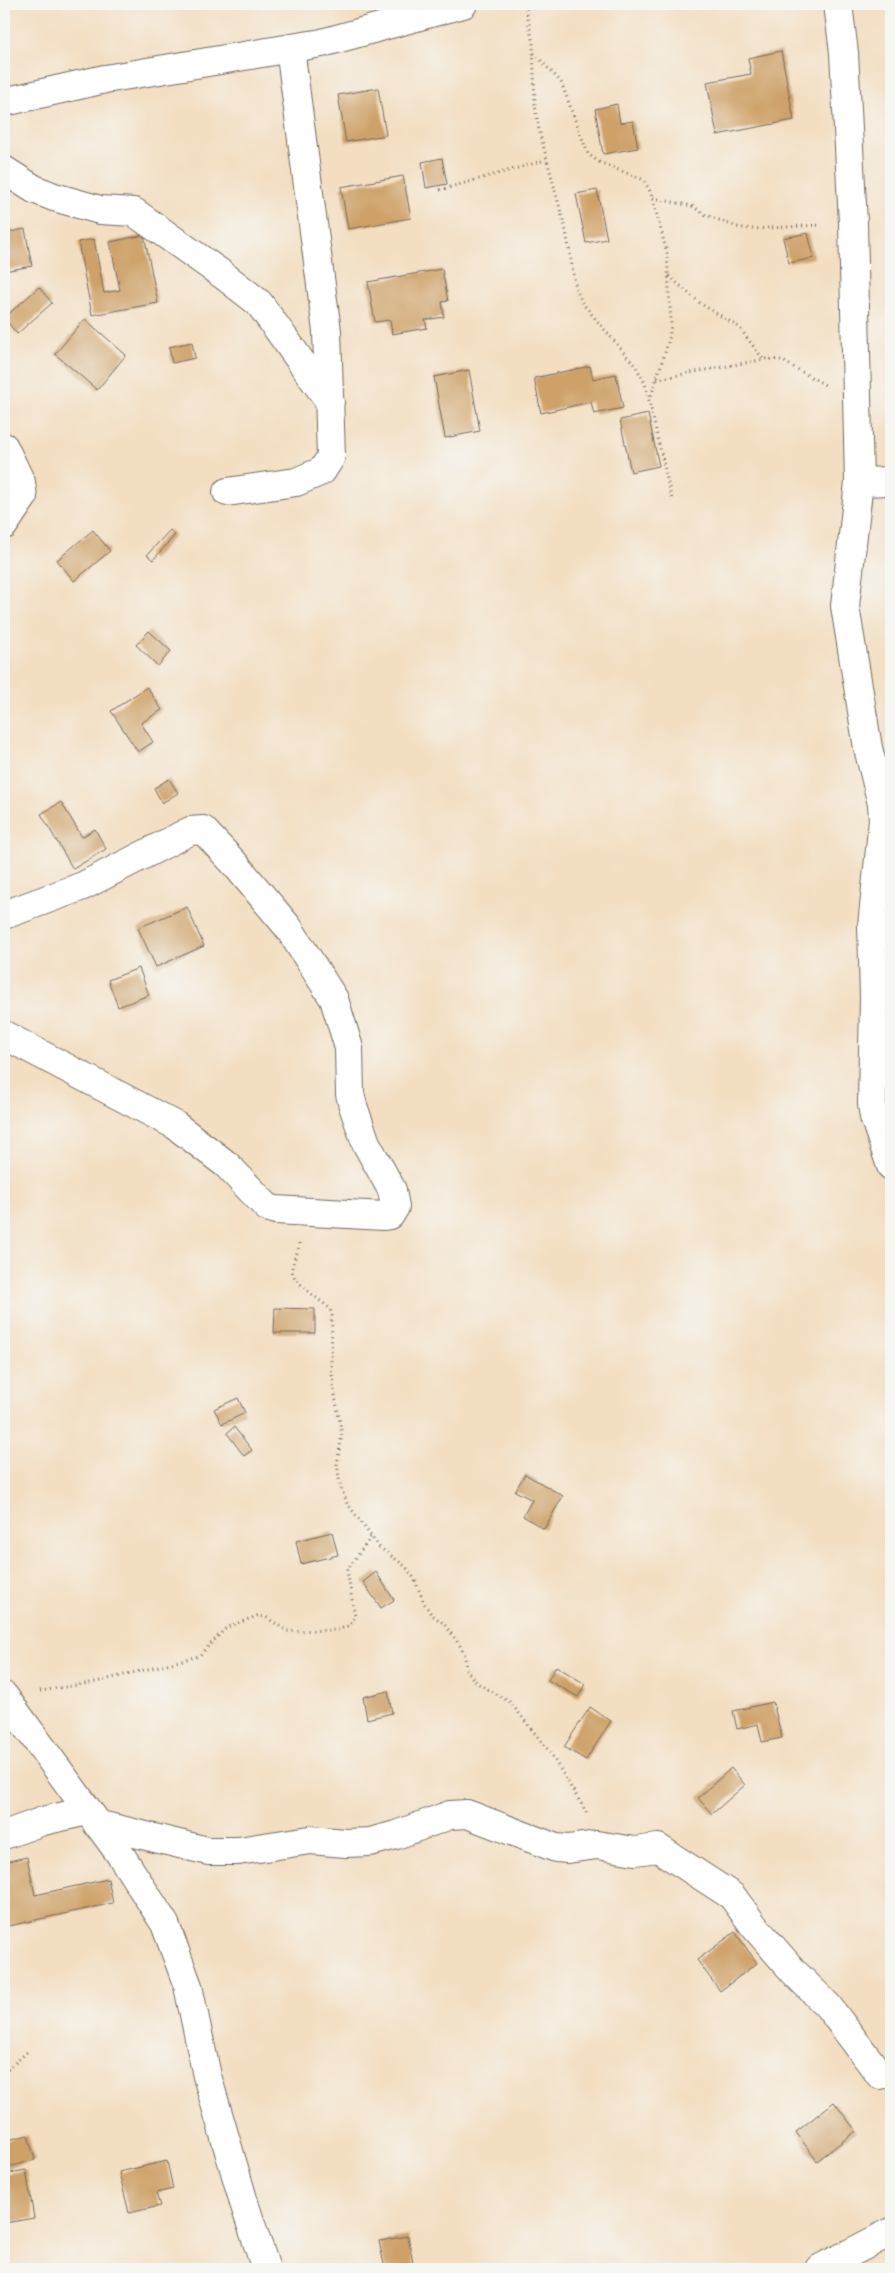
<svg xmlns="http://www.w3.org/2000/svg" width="895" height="2273" viewBox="0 0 895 2273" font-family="Cardo,serif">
<rect width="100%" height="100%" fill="#f6f6f2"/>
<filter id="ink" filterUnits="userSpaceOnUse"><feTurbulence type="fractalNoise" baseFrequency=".02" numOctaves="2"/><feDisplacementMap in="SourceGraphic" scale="10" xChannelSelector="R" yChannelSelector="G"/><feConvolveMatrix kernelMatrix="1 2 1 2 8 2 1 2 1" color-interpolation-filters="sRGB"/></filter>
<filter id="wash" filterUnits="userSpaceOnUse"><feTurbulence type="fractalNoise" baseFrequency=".0096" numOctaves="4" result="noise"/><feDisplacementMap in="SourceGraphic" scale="20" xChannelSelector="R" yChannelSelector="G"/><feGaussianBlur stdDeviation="1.12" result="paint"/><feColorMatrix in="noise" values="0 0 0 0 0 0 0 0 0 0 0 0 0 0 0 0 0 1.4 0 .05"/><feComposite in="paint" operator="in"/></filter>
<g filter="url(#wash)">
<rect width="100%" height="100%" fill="#f3dec1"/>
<g id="blocks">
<path fill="#cea167" d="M781,51L794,120L717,135L707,82L751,74L748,58Z
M378,88L386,135L346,142L338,95Z
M617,104L620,123L633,121L638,148L603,154L595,109Z
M442,158L447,184L426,188L422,162Z
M403,176L411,218L348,229L341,187Z
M597,190L607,239L586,243L576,194Z
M25,229L32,266L4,271V233Z
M808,233L814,258L789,263L783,238Z
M144,235L158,303L92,315L78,242L94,239L104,293L120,290L110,242Z
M442,269L448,301L442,302L444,317L425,320L427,328L392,334L390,320L375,322L368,282Z
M39,287L52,303L17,334L4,318Z
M85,319L126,355L97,390L55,354Z
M192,342L195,358L172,363L169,347Z
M590,366L593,379L616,374L623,408L594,414L591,402L541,413L534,378Z
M469,370L480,431L445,438L434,377Z
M648,414L659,466L631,472L620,420Z
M93,530L110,551L74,581L57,560Z
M170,530L175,535L153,560L147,555Z
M149,631L171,651L158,666L136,645Z
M147,687L162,710L141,723L153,742L138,752L111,711Z
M169,779L178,793L162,803L154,788Z
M61,802L82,837L95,829L106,849L73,869L41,814Z
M187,907L204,946L156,967L138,928Z
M139,968L149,995L118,1007L108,980Z
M275,1308L315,1309V1333H274Z
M238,1398L245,1413L222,1424L214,1409Z
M234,1427L252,1450L244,1456L227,1433Z
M525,1474L563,1496L544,1529L523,1516L532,1500L515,1491Z
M332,1532L338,1555L301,1564L296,1541Z
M376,1572L394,1600L381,1608L363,1582Z
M556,1666L585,1684L578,1697L548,1680Z
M388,1691L392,1713L367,1719L363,1697Z
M773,1702L782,1738L762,1742L758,1724L737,1729L733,1711Z
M590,1707L611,1721L586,1760L564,1747Z
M731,1768L745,1785L712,1814L698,1798Z
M27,1857L35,1895L108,1879L113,1903L4,1927V1862Z
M735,1932L757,1963L720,1991L697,1960Z
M834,2102L856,2131L817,2161L796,2132Z
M28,2135L35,2160L4,2168V2141Z
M167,2161L173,2189L156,2193L160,2206L129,2213L119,2172Z
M26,2170L34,2218L5,2223L4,2174Z
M408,2236L414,2269H385L379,2241Z"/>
</g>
</g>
<g filter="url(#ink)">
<use href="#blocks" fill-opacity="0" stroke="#716a60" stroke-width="1"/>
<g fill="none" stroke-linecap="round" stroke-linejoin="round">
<defs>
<path id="street" d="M838,4L844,53L853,223L859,482L845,606L868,748L882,804L883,820L872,926L874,997L872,1104L874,1117L891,1166
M4,102L105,79L322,43L463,4
M4,170L34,189L54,197L100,210L134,212L223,275L259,303L330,402
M4,447L21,482L23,497L4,525
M859,482L891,481
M227,492L296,482L322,471L331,457L327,331L290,48
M4,915L83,886L190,831L203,830L235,864L288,927L334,999L349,1048L350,1094L353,1106L366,1143L392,1190L395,1207L390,1215L384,1216L275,1210L267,1207L227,1165L175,1125L4,1035
M4,1696L120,1854L165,1924L188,1986L207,2076L245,2206L266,2269
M97,1824L208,1851H238L310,1840L346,1843L370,1842L396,1835L450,1815L467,1814L556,1848L568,1849L597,1845L635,1851L658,1848L732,1896L754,1926L794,1972L828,2006L880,2075
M4,1835L43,1821L87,1811
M819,2269L891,2232"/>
</defs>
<use href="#street" stroke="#716a60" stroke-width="30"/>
<path stroke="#716a60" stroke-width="3" stroke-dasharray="1 4" stroke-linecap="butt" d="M525,4L533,44L535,105L538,126L566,231L576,289L583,304L636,367L645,383L672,500
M534,53L561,82L588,154L599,162L644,180L651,193L667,253L671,324L669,340L650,399
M440,190L546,160
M653,198L692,206L706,215L737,227L751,229L821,225
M669,276L701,304L739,327L763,359
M657,379L766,359L781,360L825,385
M299,1243C299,1253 292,1260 292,1270C291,1281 321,1300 330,1309L332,1316L331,1361L333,1385L342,1434L337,1464L340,1485L347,1503L379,1547L405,1566L414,1578L424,1603L431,1614L444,1624L459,1644L465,1655L466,1669L471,1676L477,1683L510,1702L549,1751L588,1815
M40,1691L96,1682L199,1656L227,1627L257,1616L266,1617L287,1631L338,1630L350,1625L355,1617L347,1570L371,1537
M4,2073L27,2052"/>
<use href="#street" stroke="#fff" stroke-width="28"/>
</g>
</g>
<rect width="895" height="2273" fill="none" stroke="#f6f6f2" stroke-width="20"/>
</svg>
